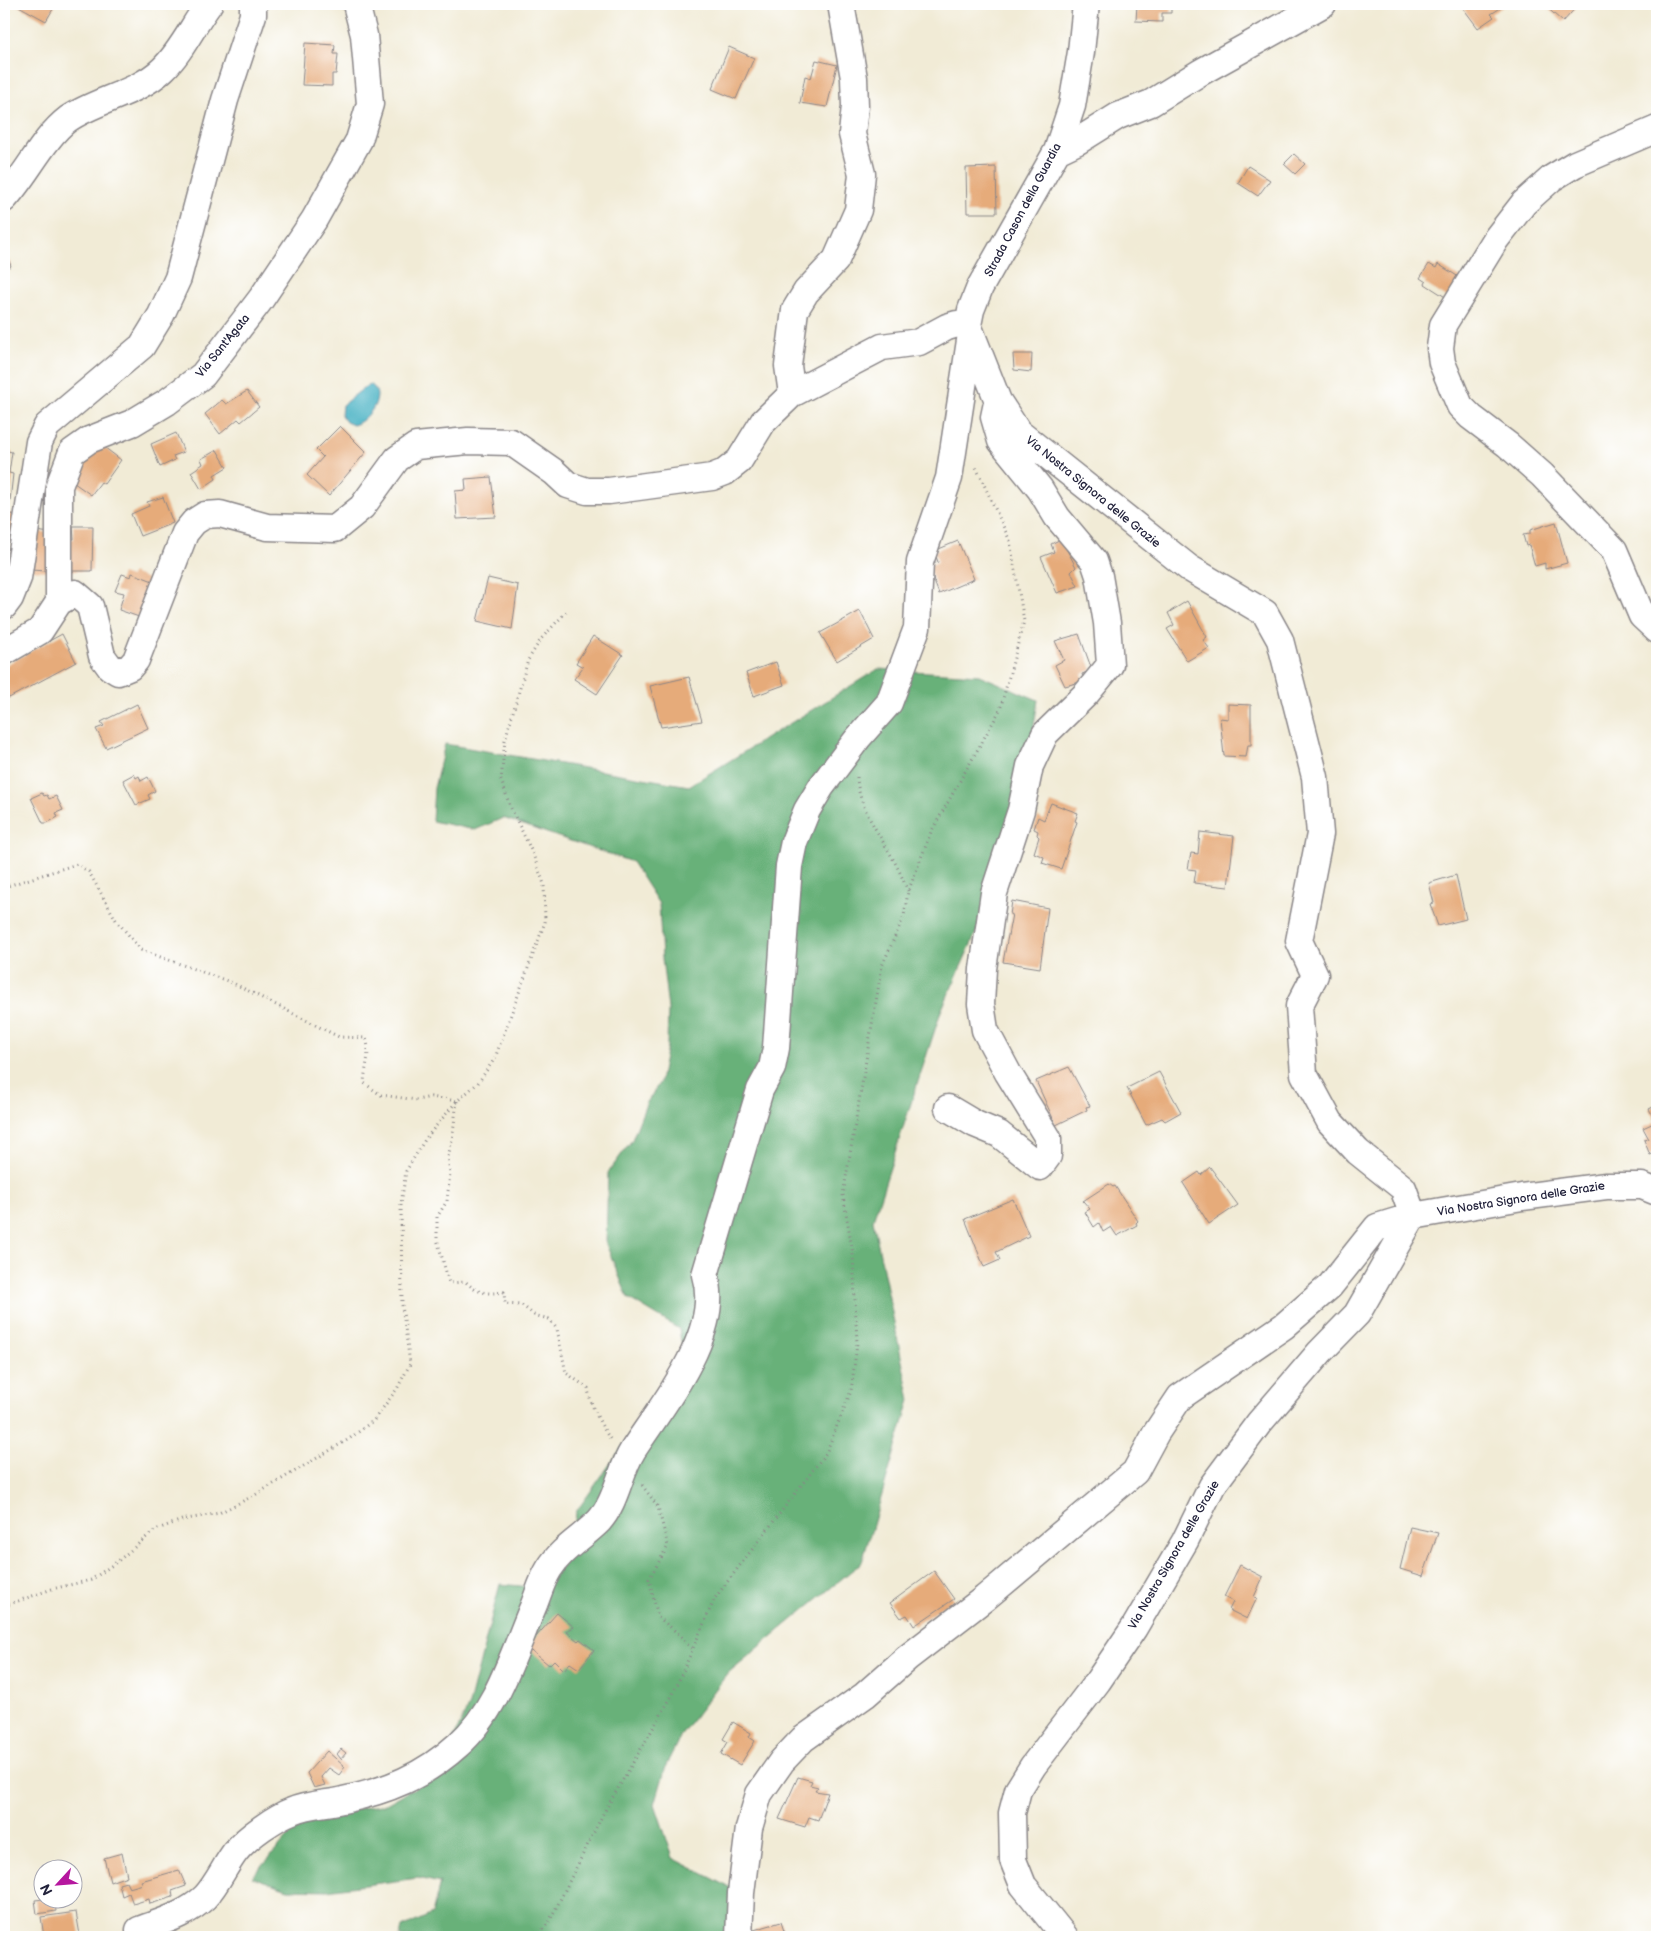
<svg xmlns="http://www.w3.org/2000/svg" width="1661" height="1941" viewBox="0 0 1661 1941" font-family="'Balsamiq Sans',sans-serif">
<rect width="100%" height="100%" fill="#fff"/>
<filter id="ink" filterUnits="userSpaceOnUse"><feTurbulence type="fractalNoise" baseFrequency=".02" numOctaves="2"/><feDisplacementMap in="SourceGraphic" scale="10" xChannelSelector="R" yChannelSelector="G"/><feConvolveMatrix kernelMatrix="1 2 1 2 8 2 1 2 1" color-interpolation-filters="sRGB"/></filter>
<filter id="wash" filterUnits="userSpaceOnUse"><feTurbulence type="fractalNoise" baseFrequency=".0096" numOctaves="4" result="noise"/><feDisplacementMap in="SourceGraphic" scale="20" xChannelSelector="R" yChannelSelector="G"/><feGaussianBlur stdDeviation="1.12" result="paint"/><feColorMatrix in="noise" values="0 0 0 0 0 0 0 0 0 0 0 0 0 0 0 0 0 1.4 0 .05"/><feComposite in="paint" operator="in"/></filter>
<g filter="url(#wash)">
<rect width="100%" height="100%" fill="#f1ebd6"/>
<path fill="#68b179" stroke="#456a5a" d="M878,669L979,675L1038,700L1021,810L994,893L941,1011L873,1220L910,1400L862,1562L728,1673L682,1733L667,1763L655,1804L673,1858L741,1893L739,1937H400L402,1928L432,1914L440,1883L418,1878L327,1890L288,1889L252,1877L306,1817L386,1804L437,1775L469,1705L500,1584L541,1588L571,1556L576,1512L659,1395L685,1364L679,1329L628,1298L606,1244L608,1173L632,1140L646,1104L660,1082L667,1046L668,1009L662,958L659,904L632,862L503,818L475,830L432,821L434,788L445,744L689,786Z"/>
<path fill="#44b0c2" stroke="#33697e" d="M370,384C388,395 367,422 353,425L346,422L341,415L342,405C345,403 367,385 370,384Z"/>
<g id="blocks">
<path fill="#e6ab7a" d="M15,4H56L46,21Z
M1137,4H1171V13H1162V22L1136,21Z
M1460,4H1507L1491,14L1494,17L1478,28Z
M1543,4H1576L1578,5L1563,22Z
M305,43L335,45L334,54H338L336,74H332V86L302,85Z
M729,47L754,58L736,99L712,89Z
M816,60L837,65L827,107L800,103L805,76L811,78Z
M1294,154L1305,164L1295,174L1284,164Z
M1248,166L1270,180L1258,196L1238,183Z
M996,167L997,213H967L966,168Z
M4,249L11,266L4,270Z
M1429,264L1436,268L1438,264L1462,279L1450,300L1425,284L1426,282L1420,278Z
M1013,354H1032L1031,372L1014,370Z
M247,391L259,407L241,422L238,419L220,434L205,414L222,400L226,404Z
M340,426L366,452L329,496L307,475L323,457L316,450Z
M176,433L184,452L173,456L175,460L160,467L151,444Z
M104,447L121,460L104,484L101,482L91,495L70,480L84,450Z
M4,450L12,452L9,473L13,474L10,501L4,500Z
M217,450L227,467L214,475L216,479L201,489L191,472L203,464L201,459Z
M491,477L496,517L457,519L455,491L466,490L465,479Z
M163,497L173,523L140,536L131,514L149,506L147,502Z
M6,513L17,515L14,535L4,534Z
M1556,522L1567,563L1545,569V563L1535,566L1529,545L1526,546L1523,535L1530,534V530Z
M73,526H93L92,571H69L70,539H74Z
M35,531L51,533L47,571L31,570Z
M1061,539L1076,567L1071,572L1078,586L1057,593L1041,557L1054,552L1051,544Z
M958,541L974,579L939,594L928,566L938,562L934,551Z
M132,573L153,581L139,617L119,610L124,593L115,591L122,574L131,577Z
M488,578L518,585L512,629L477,621Z
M1187,601L1207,637L1203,640L1209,648L1187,661L1167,629L1174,625L1168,613Z
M860,611L874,639L837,661L820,633Z
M62,634L76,662L9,698L4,688V666Z
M1079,634L1092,670L1082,674L1084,681L1065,686L1055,665L1064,660L1055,641Z
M593,636L623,655L597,694L574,679L583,667L576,663Z
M776,662L784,685L754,696L746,673Z
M689,677L702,721L661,727L650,686Z
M137,704L148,728L106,748L96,729L104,726L101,722Z
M1228,704L1251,705V745H1248L1246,757L1224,756L1220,718L1228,719Z
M134,774L136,778L139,776L141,781L148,777L155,791L148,795L150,799L136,805L123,780Z
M42,793L44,796L47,795L49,799L56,796L63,810L56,813L58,817L47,823H43L31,798Z
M1051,803L1078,813L1075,821L1077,822L1061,869L1042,863L1044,857L1034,853L1039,837L1037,835L1038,831L1034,829L1038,817L1044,820Z
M1200,832L1234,836L1228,887L1194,883L1196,870L1188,869L1191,853L1198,854Z
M1456,875L1466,919L1438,926L1430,904L1434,903L1429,883Z
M1012,901L1048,908L1040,968L1003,962L1012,914L1010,915Z
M1069,1067L1090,1106L1086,1107L1087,1110L1056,1125L1036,1081Z
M1159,1072L1181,1112L1165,1121L1162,1118L1146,1125L1127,1088Z
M1657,1105V1158L1655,1153L1650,1155L1644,1140L1649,1139L1643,1128L1656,1122L1649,1109Z
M1210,1167L1238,1205L1209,1224L1183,1183L1199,1172L1201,1175Z
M1109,1184L1113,1187L1115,1186L1138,1221L1136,1223L1137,1225L1117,1236L1111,1227L1103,1232L1099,1223L1094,1227L1085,1212L1090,1209L1083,1201Z
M1013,1199L1029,1236L996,1252L1000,1260L984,1267L965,1219Z
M1410,1527L1438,1533L1423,1576L1400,1569Z
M1240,1565L1263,1577L1254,1597L1257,1598L1247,1619L1229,1610L1233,1602L1224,1597Z
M934,1571L954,1599L914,1626L907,1615L901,1618L890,1603Z
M557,1613L574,1627L566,1631L578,1641L580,1639L594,1650L579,1669L570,1663L564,1670L554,1660L549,1665L527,1647Z
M733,1722L751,1733L749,1737L755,1741L740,1765L721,1754L728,1742L723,1739Z
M341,1749L346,1753L341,1759L337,1754Z
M327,1751L345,1767L339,1775L329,1768L321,1777L325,1785L314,1788L307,1773Z
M798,1777L812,1781L810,1785L818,1787L815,1791L828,1793L818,1820L809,1817L805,1827L779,1819Z
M122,1853L127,1876L110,1882L104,1858Z
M179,1870L186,1886L172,1891L173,1897L150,1904L149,1899L133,1904L129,1893L122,1896L119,1884L126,1882L129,1888L143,1884L141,1881Z
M54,1898L56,1911L37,1914L35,1900Z
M76,1912L80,1935L44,1937L41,1917Z
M781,1922L786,1937H756L754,1930Z"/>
</g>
</g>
<g filter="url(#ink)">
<use href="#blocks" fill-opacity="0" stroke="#8a8688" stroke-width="1"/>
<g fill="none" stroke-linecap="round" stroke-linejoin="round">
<defs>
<path id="minor" d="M1657,129L1575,164L1552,178L1524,203L1496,239L1443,325L1440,348L1442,363L1460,406L1471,417L1508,445L1542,475L1614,550L1642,616L1657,630
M1057,151L1078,141L1118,116L1151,103L1201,72L1323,4
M4,199C26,176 43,138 68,119C97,99 137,94 163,69C182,51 193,25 209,4
M968,325L998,401L1018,432L1189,568L1265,613L1280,640L1315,777L1320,834L1299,941L1315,975L1299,1006L1304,1074L1330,1122L1358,1152L1403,1188L1413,1216L1357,1314L1320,1352L1259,1423L1212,1486L1185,1541L1134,1628L1098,1681L1033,1766L1018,1790L1012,1813L1013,1860L1023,1885L1065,1937
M968,325L971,310L980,287L1057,151L1072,106L1081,52L1086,4
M792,394L788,366L795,310L806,292L836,260L858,210L862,174L852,134L855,106L854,78L841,4
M59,602L75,593L90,606L102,656L110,667L118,672L130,667L136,660L185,533L194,522L205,515L220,514L267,527L335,529L362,507L397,459L416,446L468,441L511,442L554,472L568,485L587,491H609L712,477L725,472L739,461L763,422L792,394L882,347L919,342L947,327L957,324L968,325
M4,606L10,598L18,578L39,442L47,426L142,346L161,315L178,278L225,100L253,15V4
M4,652L40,631L59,602V486L72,452L89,440L132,423L167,402L203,375L261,299L314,220L359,140L370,104L364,35L356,4
M948,1108L975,1124L999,1134L1040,1167L1048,1156V1138L1008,1073L985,1030L981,1004L983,969L994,893L1021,810L1030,766L1045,734L1086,694L1110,665L1107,623L1099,576L1094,561L1057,517L1040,489L1001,441L994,417L997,403
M139,1930C163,1921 186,1915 205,1897C218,1883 225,1865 236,1851C247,1837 276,1817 292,1811C307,1804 327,1804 343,1800C387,1791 424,1776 458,1745C497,1711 513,1654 533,1607C538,1595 542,1580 549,1569C562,1548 582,1538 599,1521C617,1501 619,1472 633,1450C662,1405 723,1332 705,1275L760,1090L772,1068L776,1048L789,866L794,842L807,810L821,787L858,738L889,703L917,628L920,562L949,478L971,334
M739,1937L741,1893L749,1828L759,1794L782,1761L803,1739L865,1695L907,1658L985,1598L1135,1472L1156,1433L1180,1397L1284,1326L1330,1286L1377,1227L1413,1216L1522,1197L1606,1186H1642L1657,1192"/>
</defs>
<use href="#minor" stroke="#8a8688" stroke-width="29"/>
<path stroke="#8a8688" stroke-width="3" stroke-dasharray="1 4" stroke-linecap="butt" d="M857,777C858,807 879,833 893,859C899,869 903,880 908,891
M4,887L77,864L89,872L116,920L141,950L233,983L339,1037L366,1038C371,1054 365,1066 364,1083L381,1095L417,1100L431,1097L457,1101
M457,1101L452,1140L448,1157L450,1173L447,1201L437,1217V1239L449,1283L466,1282C478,1294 488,1294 504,1292L505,1304L522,1305L534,1315L549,1319L557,1329L566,1373L588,1388C590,1406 602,1427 612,1442
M642,1485L658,1507L668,1546L649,1579L658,1617L680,1635L692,1650
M4,1606L52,1589L91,1580L118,1561L155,1530L182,1520L219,1513L255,1495L349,1439L374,1420L397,1389L410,1364L402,1305L401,1204L406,1171L426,1138L457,1101L478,1083L495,1058L545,922L544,884L532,852L510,806L501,780L505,740L528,660L541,639L567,611
M536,1937L549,1922L603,1814L673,1694L715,1598L826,1453L851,1391L857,1344L853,1254L843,1195L882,966L904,916L908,892L931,832L1000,710L1024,621L1010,541L975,465"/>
<use href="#minor" stroke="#fff" stroke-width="26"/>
</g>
</g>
<g text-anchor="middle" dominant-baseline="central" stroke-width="4.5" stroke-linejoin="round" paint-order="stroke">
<g font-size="12" fill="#22223b" stroke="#fff">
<text transform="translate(1023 210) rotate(-62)">Strada Cason della Guardia</text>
<text transform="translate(223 346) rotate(-51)">Via Sant'Agata</text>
<text transform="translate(1093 492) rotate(39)">Via Nostra Signora delle Grazie</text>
<text transform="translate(1521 1199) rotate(-9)">Via Nostra Signora delle Grazie</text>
<text transform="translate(1174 1555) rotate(-60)">Via Nostra Signora delle Grazie</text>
</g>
</g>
<rect width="1661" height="1941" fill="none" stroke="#fff" stroke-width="20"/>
<g transform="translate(58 1884) rotate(244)"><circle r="24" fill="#ffffff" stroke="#a7a7b1"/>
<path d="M0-4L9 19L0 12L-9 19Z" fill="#b5179e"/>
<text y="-8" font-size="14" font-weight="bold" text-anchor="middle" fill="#22223b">N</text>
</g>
</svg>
